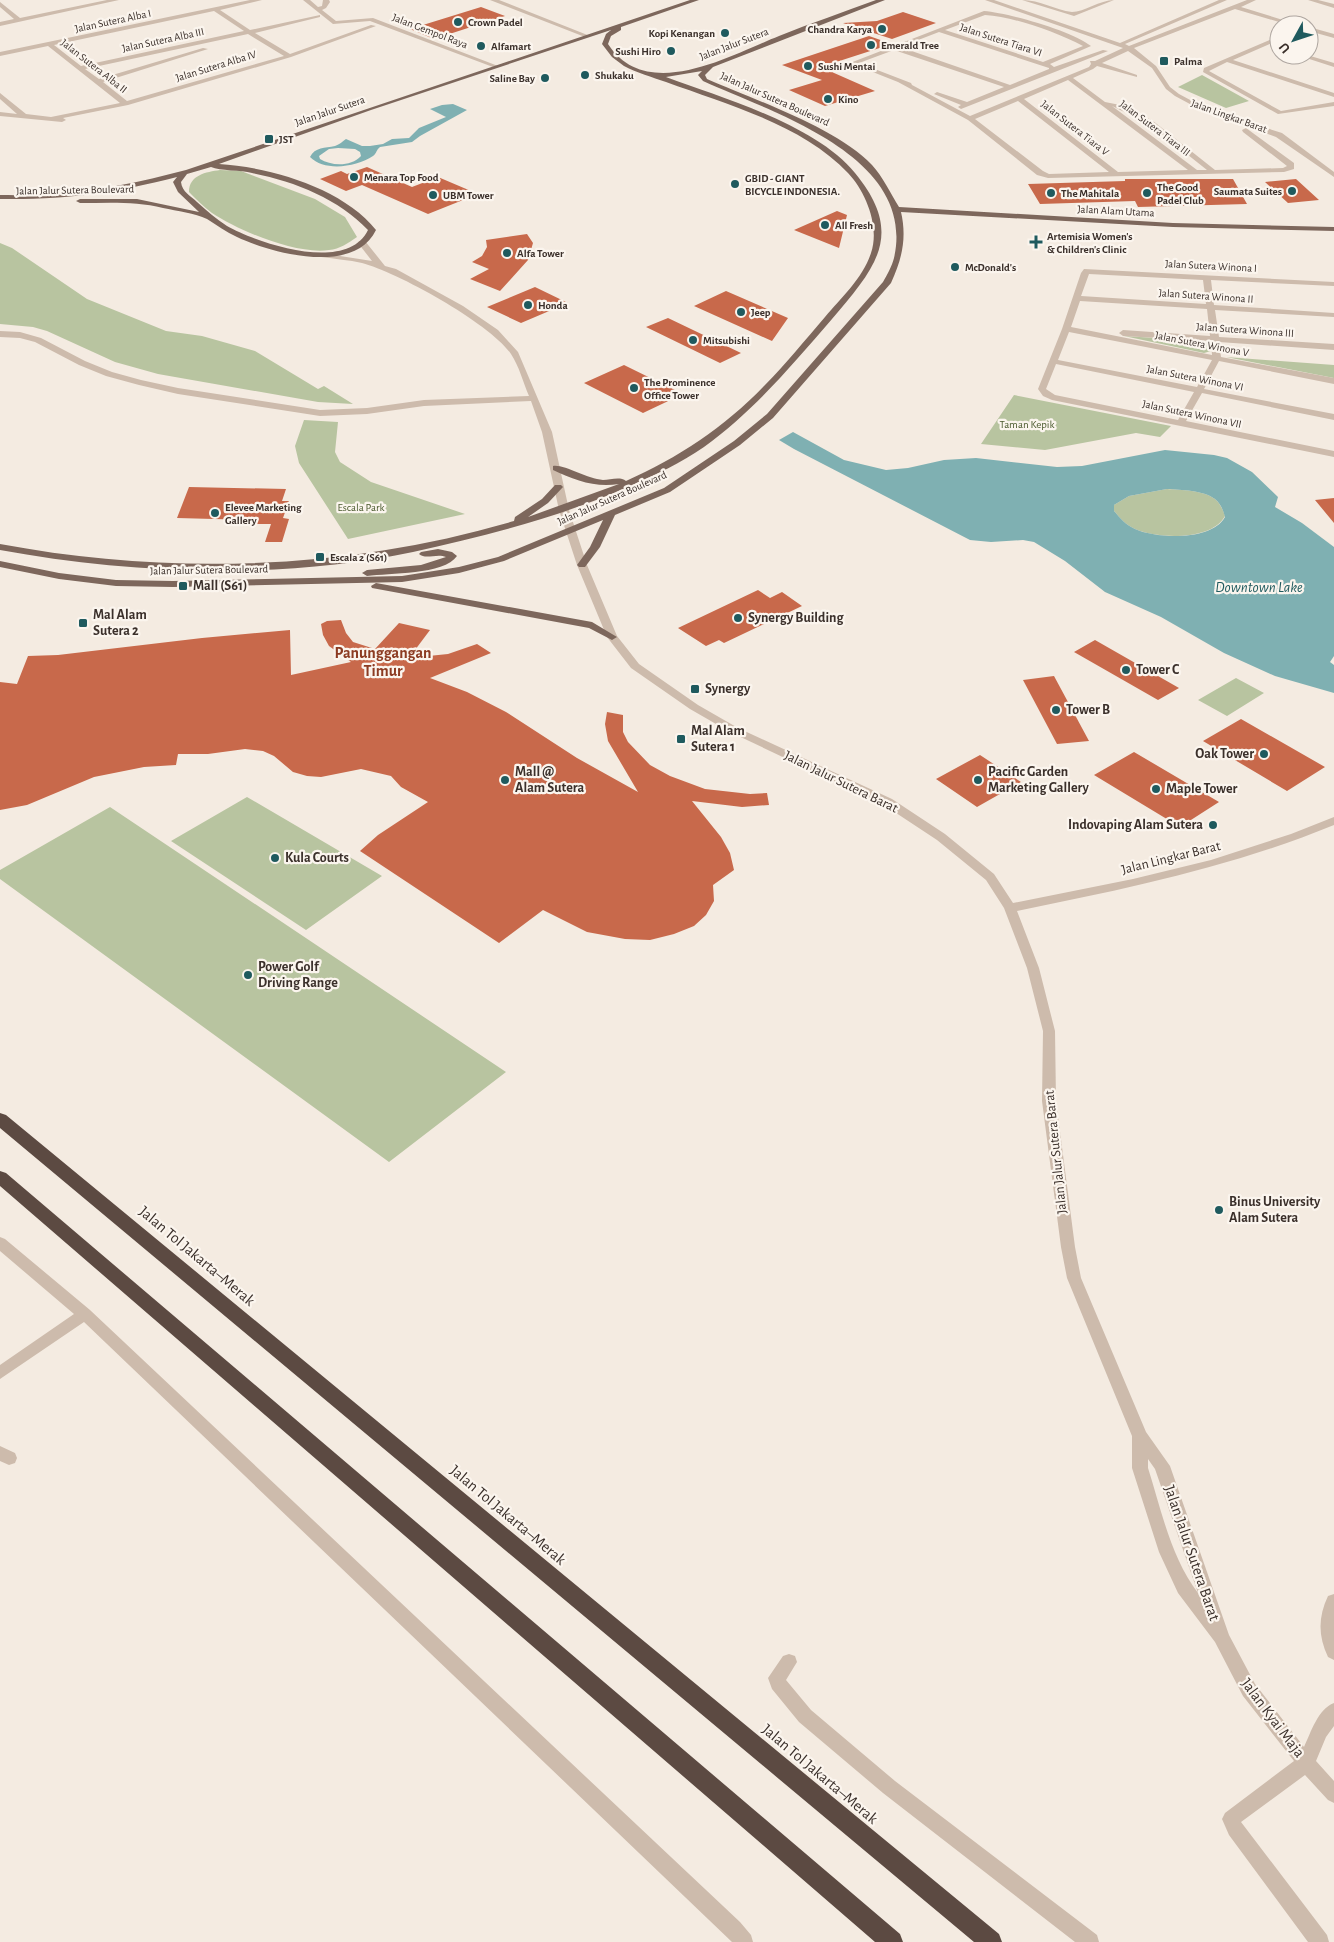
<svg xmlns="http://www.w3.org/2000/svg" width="1334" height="1942" viewBox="0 0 1334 1942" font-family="'Alegreya Sans',sans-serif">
<rect width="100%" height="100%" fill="#f4ebe1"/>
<path fill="#b8c4a0" d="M1202,75L1249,101L1226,108L1178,87Z
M220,170L241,171L315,199L345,217L357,237C348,243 340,249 329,250C297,255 239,231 212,213C204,207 196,199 189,192C189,175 206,172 220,170Z
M0,243L12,248L87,299L166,331L202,336L255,351L318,389L324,386L353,404L318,402L158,374L115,362L47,331L33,327L0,324Z
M1124,336L1203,341L1210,344L1211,351L1204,353Z
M1226,357L1334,365V378Z
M1014,395L1171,426L1160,437L1136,433L1045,450L981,444Z
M304,420L338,422L335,452L340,462L371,482L465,514L348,539L299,463L295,446Z
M1167,489C1181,490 1203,490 1215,499C1220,503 1223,510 1225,516C1212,541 1157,539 1135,529C1126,525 1120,518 1114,511V505L1129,496Z
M1236,678L1264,693L1227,716L1198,700Z
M247,797L382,876L306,930L171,841Z
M110,807L506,1072L389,1162L0,879V870Z"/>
<path fill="#7fb0b2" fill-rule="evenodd" d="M453,104L467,110L420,136L412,142L380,147C376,150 377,153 373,156C356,167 325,172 310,157C315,147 325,148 335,146C340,144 342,142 346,139L362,146H370L383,144L392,139L409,138L419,128L446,117L430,109L442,105ZM338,148L355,149L360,152L361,156C351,167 331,166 320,159L319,156L329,149Z
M793,432L844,460L886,470L908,468L944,460L976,458L1057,467L1082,466L1165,450L1214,455L1227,458L1252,472L1278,497L1275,507L1302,523L1334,547V656L1330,662L1334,665V693L1275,676L1224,653L1161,617L1105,592L1065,561L1034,542L1023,540L991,542L970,540L794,449L779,440ZM1167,489C1181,490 1203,490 1215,499C1221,504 1223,510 1225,517C1212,541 1157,539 1135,529C1126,525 1120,518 1114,511V505L1129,496Z"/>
<path fill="#c8694b" d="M481,7L505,16L434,39L410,29Z
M903,12L936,23L892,39L843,23L877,21Z
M869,36L892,44L830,64L835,66L825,69L875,91L825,106L789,90L822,80L782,65Z
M367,167L412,187L438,177L478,194L428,214L362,185L346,191L320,179L341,171L347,174Z
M1125,179H1233L1247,204L1138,207L1135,201L1040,204L1028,184L1125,181Z
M1296,179L1319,200L1288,203L1265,182Z
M837,211L847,215L839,248L794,230Z
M527,234L533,243L528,260L500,291L470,279L489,269L472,262L482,256L487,247L486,240Z
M535,287L568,303L521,323L487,307Z
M726,291L788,318L772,341L694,306Z
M668,318L741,353L720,363L646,327Z
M624,365L683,394L643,413L584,383Z
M189,487L286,489L282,501H289L283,518L289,519L282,542H265L271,524H249L251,520L177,518Z
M1334,498V523L1315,500Z
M758,590L770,598L782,592L802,606L724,643L719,640L706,646L678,628Z
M341,620L346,633L353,642L375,649L399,623L430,630L409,658L448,654L477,644L491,653L430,678L467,692L506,712L577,758L638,792L608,741L605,724L607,712L623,715V732L628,742L650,765L670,776L705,789L750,794L767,793L769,805L742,807L692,801L721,837L730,853L734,870L713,885L714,901L706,915L694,926L674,934L650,940L625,939L587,932L543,910L499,943L360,851L378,835L428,802L401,787L391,776L361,769L321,777L307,776L293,772L274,756L263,751L245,749L208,754H178L176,765L144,767L94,777L27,805L0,810V682L17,684L28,656L58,655L202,638L290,630L291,675L351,662L329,646L323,635L321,624L327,621Z
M1095,640L1179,688L1158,700L1074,652Z
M1054,676L1089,741L1057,744L1023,680Z
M1241,719L1325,767L1287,791L1203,741Z
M1134,752L1219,802L1180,827L1094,775Z
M980,755L1021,782L977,807L936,779Z"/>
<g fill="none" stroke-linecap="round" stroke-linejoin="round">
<path fill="#cdbbac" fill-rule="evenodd" d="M107,0H119L0,26V22L14,19L0,7V2L20,18Z
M250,0H262L220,10L250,30L320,15V17L255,33L290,54L371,25L376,26L291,57L128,105L63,118L66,120L62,122L0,116V112L17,114L0,99V93L26,114L51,117L120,103L48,46L0,56V52ZM214,11L244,31L81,66L54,45ZM248,34L284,56L127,101L103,82L208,49L203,48L99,79L85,69Z
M303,0H310L318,7L322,6L323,0H329L330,2L326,8L322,10L336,21L373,18L498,66L493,67L370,21L333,24Z
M490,0H499L590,36L585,37Z
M985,0H994L1120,43L1219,0H1227L1125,44L1129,46L1247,0H1256L1241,7L1299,25H1289L1235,9L1134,48L1156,66L1170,87L1179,94L1207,109L1282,133L1334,172V177L1276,137L1203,111L1175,96L1166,89L1152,68L1128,51L1102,63L1137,75V77L1097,66L1093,69L1073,78L1105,102L1125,106L1153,121L1215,170L1283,168L1287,166L1243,132L1242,130L1246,128L1294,163V169L1284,172L1048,178L1037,175L968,120L898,82L850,63L984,11C1009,13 1073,31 1091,46L1050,64L1054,67L1103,50L1108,51L961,109L958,107L961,105L934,94L937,92L967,102L1004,87L894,50L859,63L911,83L912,85L970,116L1089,67L1091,64L1090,61H1095L1123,48ZM985,15C1015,17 1056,32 1083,46L1043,62L945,30ZM939,32L1049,68V69L1010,85L900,47ZM1068,80L1188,170L1118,172L1024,99ZM1018,101L1109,172L1049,174L1043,171L975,119ZM1112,106L1149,124L1207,170H1197Z
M1022,0C1040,0 1055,10 1072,12C1084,12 1100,0 1114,0L1074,16Z
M1308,0H1318L1334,4V8Z
M1309,27L1334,34V38L1309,31Z
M1279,36V40L1233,60L1334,93V97L1227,62L1209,71L1281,111L1334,102V106L1278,114L1203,72L1204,68Z
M1297,55H1307L1334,63V67Z
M359,241H365L385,266L396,269L463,306L498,330L518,352L552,432L569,510L587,565L617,636L639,664L698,705L738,728L892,799L945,834L994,874L1013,903L1133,879L1211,860L1291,834L1334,817V825C1232,867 1125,889 1017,911L1039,968L1055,1031L1056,1101L1075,1247L1081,1278L1146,1432L1170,1466L1229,1635L1255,1684L1304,1747C1311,1732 1318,1709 1334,1703V1726L1326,1737L1316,1761L1334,1781V1803L1328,1800L1305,1775L1241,1822L1327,1935L1329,1942H1308L1229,1835L1222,1819L1225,1813L1294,1761L1243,1696L1215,1642L1178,1593L1159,1552L1132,1468V1436L1067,1278L1061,1247L1042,1101L1043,1031L1027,968L1004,908L986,880L937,840L884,805L730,732L690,709L631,668L607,637L577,565L559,510L542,432L531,401L424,406L367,414L320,416L178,394L139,385L106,376L79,365L35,342L20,338L0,337V331L20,332L41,338L85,361L112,372L141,380L178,388L320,410L367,408L424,400L529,396C523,382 519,366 511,354C491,324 397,272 362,263C349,260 335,259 321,257L317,255L321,253L372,261L358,243ZM1148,1459L1155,1469L1198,1593C1171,1558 1161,1509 1148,1468Z
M1084,269L1334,282V286L1211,280L1214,305L1334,313V317L1215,310L1219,337L1334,344V350L1219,342L1221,357L1334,378V384L1219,361L1204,389L1334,414V420L1202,393L1186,421L1334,451V457L1052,400L1043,396L1038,389L1062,329L1081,273ZM1089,274L1203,280L1206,304L1081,296ZM1080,301L1207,309L1210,336L1123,330L1119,333L1123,336L1211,341L1212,355L1071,327ZM1069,332L1212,360L1197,387L1058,360ZM1056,364L1194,392L1178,420L1055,395L1046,389Z
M0,1237L5,1239L90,1310L740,1922L751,1935L753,1942H732L84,1322L0,1379V1365L74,1314L0,1251Z
M0,1446L15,1453L17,1458L15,1463L9,1465L0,1461Z
M1334,1594V1660L1328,1657C1318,1636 1318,1617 1328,1596Z
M789,1654L795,1656L797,1662L786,1680L811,1710L895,1781L1097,1935L1099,1942H1075L883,1793L799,1722L772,1689L768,1678L783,1656Z"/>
<path fill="#7d675c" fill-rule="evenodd" d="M690,0H699L621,27V30L611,36L608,44C647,104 731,55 779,36C811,23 844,12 876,0H885L713,67L705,75L707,79C755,100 837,128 872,165C883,177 891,194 899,207L1173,223L1334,227V231L1173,227L901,212C907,238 902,259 891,283L773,418L740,445L670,492L615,515L600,547L585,567H579L577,565L590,547L603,520L504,561L459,573L402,582L173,587L116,586L59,579L0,567V561L59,573L116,580L173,581L402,576L459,567L498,557L664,488L734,441L767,414L883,282C887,275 892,266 894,258C917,156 773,113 703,81L698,75L702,71L666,77C723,98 816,125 855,173C906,235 875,268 832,319C792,365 754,411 704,447C681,463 655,475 630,486C560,517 486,536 413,552C283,580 130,574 0,550V544C171,576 347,570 514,521L515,517L542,499L555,485H561L563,487L548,503L528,517L619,484C595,488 574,480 553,470V466C564,464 587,479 603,480C610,480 620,476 626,481C678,458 725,427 765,385C786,364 805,340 825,317C841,298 863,278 871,253C880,227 866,192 848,173C803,125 726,104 666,82C652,77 637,73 624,66L612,57L602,44L606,34L611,30L371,110L219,164C270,167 343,188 376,230C354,276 271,253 237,237C226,232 217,225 207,219C195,213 177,211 163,208C136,201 108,203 80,203L76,201L80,199H137L199,212L178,192L173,182L177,177C115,193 65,200 0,199V195C16,195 33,196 50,195C96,191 141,182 186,170ZM211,167C220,171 241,170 252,173C294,181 339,199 368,230C347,274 257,243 227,226C216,219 207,211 197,202C191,196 182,192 181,182L187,174Z
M438,549L452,552L457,556C444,575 389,573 367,576L362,573L367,570L421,565L446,557C437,553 426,560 419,554L421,552Z
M376,583L592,622L617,637L612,640L589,628L372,588L371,586Z"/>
<path fill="#5c4a42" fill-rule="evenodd" d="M0,1113L6,1115L999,1934L1002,1942H974L0,1128Z
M0,1171L6,1173L900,1934L903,1942H875L0,1186Z"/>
</g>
<g fill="#1f5a5e" stroke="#fbf5ee" stroke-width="2">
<circle cx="458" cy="22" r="5"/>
<circle cx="882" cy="29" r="5"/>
<circle cx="725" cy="33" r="5"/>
<circle cx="871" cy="45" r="5"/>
<circle cx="481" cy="46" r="5"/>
<circle cx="671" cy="51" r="5"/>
<rect x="1159" y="56" width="10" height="10" rx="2.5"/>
<circle cx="808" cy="66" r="5"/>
<circle cx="585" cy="75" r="5"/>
<circle cx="545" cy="78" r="5"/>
<circle cx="828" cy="99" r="5"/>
<rect x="264" y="134" width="10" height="10" rx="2.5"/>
<circle cx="354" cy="177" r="5"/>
<circle cx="735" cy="184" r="5"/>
<circle cx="1292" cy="191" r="5"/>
<circle cx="1051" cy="193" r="5"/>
<circle cx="1147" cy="193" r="5"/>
<circle cx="433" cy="195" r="5"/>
<circle cx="825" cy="225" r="5"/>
<path d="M1033.5 234.5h5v5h5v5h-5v5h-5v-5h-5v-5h5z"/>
<circle cx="507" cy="253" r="5"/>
<circle cx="955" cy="267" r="5"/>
<circle cx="528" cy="305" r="5"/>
<circle cx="741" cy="312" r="5"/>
<circle cx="693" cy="340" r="5"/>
<circle cx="634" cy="388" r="5"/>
<circle cx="215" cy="513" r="5"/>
<rect x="315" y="552" width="10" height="10" rx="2.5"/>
<rect x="178" y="581" width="10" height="10" rx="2.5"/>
<circle cx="738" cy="618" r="5"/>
<rect x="78" y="618" width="10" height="10" rx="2.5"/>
<circle cx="1126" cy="670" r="5"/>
<rect x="690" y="684" width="10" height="10" rx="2.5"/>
<circle cx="1056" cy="710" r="5"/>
<rect x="676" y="734" width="10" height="10" rx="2.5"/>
<circle cx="1264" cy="754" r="5"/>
<circle cx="505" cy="780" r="5"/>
<circle cx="978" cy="780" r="5"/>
<circle cx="1156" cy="789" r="5"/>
<circle cx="1213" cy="825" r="5"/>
<circle cx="275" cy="858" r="5"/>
<circle cx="248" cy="975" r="5"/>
<circle cx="1219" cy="1210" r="5"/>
</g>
<g text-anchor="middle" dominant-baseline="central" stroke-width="4.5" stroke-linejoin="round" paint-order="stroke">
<g font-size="11" fill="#3b302b" stroke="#fbf5ee">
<text transform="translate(113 21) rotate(-12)">Jalan Sutera Alba I</text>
<text transform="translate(430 31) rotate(21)">Jalan Gempol Raya</text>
<text transform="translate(163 40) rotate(-12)">Jalan Sutera Alba III</text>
<text transform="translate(1001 40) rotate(18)">Jalan Sutera Tiara VI</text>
<text transform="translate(734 44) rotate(-21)">Jalan Jalur Sutera</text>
<text transform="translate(94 66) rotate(38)">Jalan Sutera Alba II</text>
<text transform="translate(216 66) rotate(-17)">Jalan Sutera Alba IV</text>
<text transform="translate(775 99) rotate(24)">Jalan Jalur Sutera Boulevard</text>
<text transform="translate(330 111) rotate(-19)">Jalan Jalur Sutera</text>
<text transform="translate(1229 116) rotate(20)">Jalan Lingkar Barat</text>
<text transform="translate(1075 128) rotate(38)">Jalan Sutera Tiara V</text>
<text transform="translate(1155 128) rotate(37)">Jalan Sutera Tiara III</text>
<text transform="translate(75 190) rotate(-1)">Jalan Jalur Sutera Boulevard</text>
<text transform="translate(1116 211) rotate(3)">Jalan Alam Utama</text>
<text transform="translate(1211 266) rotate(3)">Jalan Sutera Winona I</text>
<text transform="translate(1206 296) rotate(4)">Jalan Sutera Winona II</text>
<text transform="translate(1245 330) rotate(4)">Jalan Sutera Winona III</text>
<text transform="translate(1202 344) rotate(11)">Jalan Sutera Winona V</text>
<text transform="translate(1195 378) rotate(11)">Jalan Sutera Winona VI</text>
<text transform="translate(1192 414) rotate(12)">Jalan Sutera Winona VII</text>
<text transform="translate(612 498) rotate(-24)">Jalan Jalur Sutera Boulevard</text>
<text transform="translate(209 570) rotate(-1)">Jalan Jalur Sutera Boulevard</text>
</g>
<g font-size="11" font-weight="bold" fill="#3b302b" stroke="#fbf5ee" text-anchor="start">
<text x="468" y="22">Crown Padel</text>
<text x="872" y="29" text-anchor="end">Chandra Karya</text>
<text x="715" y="33" text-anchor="end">Kopi Kenangan</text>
<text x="881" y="45">Emerald Tree</text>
<text x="491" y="46">Alfamart</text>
<text x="661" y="51" text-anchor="end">Sushi Hiro</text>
<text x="1174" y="61">Palma</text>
<text x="818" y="66">Sushi Mentai</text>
<text x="595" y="75">Shukaku</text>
<text x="535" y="78" text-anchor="end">Saline Bay</text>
<text x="838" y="99">Kino</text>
<text x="279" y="139">JST</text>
<text x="364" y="177">Menara Top Food</text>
<text x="745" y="178">GBID - GIANT<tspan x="745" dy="13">BICYCLE INDONESIA.</tspan></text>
<text x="1157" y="187">The Good<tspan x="1157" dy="13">Padel Club</tspan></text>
<text x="1282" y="191" text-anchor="end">Saumata Suites</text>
<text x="1061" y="193">The Mahitala</text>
<text x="443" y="195">UBM Tower</text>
<text x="835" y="225">All Fresh</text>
<text x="1047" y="236">Artemisia Women's<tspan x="1047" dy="13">&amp; Children's Clinic</tspan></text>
<text x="517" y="253">Alfa Tower</text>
<text x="965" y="267">McDonald's</text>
<text x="538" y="305">Honda</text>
<text x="751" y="312">Jeep</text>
<text x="703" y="340">Mitsubishi</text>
<text x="644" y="382">The Prominence<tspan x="644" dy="13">Office Tower</tspan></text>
<text x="225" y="507">Elevee Marketing<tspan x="225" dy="13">Gallery</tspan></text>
<text x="330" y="557">Escala 2 (S61)</text>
</g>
<g font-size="11" fill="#4a5a2e" stroke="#fbf5ee">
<text x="1027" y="424">Taman Kepik</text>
<text x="361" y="507">Escala Park</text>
</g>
<g font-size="14" font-weight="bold" fill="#3b302b" stroke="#fbf5ee" text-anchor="start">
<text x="193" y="586">Mall (S61)</text>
<text x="93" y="615">Mal Alam<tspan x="93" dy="16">Sutera 2</tspan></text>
<text x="748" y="618">Synergy Building</text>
<text x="1136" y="670">Tower C</text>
<text x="705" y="689">Synergy</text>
<text x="1066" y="710">Tower B</text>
<text x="691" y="731">Mal Alam<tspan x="691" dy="16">Sutera 1</tspan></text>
<text x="1254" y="754" text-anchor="end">Oak Tower</text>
<text x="515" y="772">Mall @<tspan x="515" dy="16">Alam Sutera</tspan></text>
<text x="988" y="772">Pacific Garden<tspan x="988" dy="16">Marketing Gallery</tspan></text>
<text x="1166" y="789">Maple Tower</text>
<text x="1203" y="825" text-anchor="end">Indovaping Alam Sutera</text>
<text x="285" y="858">Kula Courts</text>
<text x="258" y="967">Power Golf<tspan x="258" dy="16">Driving Range</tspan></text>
<text x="1229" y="1202">Binus University<tspan x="1229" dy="16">Alam Sutera</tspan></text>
</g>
<g font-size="14" fill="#3b302b" stroke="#fbf5ee">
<text transform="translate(841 782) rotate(26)">Jalan Jalur Sutera Barat</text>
<text transform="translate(1171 858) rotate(-14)">Jalan Lingkar Barat</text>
<text transform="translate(1056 1152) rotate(-96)">Jalan Jalur Sutera Barat</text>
</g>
<g font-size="15" font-style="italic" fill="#1f5a5e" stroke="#fbf5ee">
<text x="1259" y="587">Downtown Lake</text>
</g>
<g font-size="16" font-weight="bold" fill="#8c3b22" stroke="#fbf5ee">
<text x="383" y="653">Panunggangan<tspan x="383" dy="18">Timur</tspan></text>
</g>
<g font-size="16" fill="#3b302b" stroke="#fbf5ee">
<text transform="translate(197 1256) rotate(40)">Jalan Tol Jakarta–Merak</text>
<text transform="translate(508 1515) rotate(40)">Jalan Tol Jakarta–Merak</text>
<text transform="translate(1192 1553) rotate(71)">Jalan Jalur Sutera Barat</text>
<text transform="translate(1273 1718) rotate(53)">Jalan Kyai Maja</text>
<text transform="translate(820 1774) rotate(40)">Jalan Tol Jakarta–Merak</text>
</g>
</g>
<g transform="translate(1294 40) rotate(230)"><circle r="24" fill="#fbf5ee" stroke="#aea6a0"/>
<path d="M0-4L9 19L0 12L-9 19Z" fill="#1f5a5e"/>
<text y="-8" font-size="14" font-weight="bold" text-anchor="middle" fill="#3b302b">U</text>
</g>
</svg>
